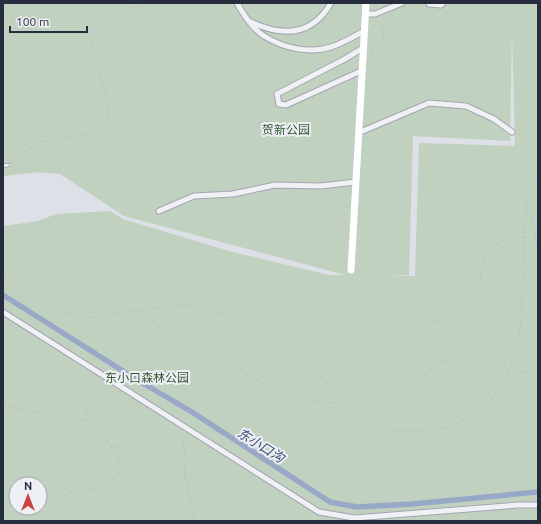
<svg xmlns="http://www.w3.org/2000/svg" width="541" height="524" viewBox="0 0 541 524" font-family="Ubuntu,'Noto Sans SC',sans-serif">
<rect width="100%" height="100%" fill="#dde0e7"/>
<path fill="#c1d1bf" fill-rule="evenodd" d="M3,3H538V521H3V226L38,221L56,214L110,211L123,219L229,251L329,275H345L124,216L60,174L39,172L3,176ZM512,31L515,146L419,143L415,276H390L409,275L413,136L510,141ZM16,484H40V508H16Z"/>
<g fill="none" stroke-linecap="round" stroke-linejoin="round">
<path stroke="#98a9c7" stroke-width="5.5" d="M3,295L134,378L192,412L330,502L357,507L412,504L538,492"/>
<defs>
<path id="lane" d="M3,166L8,165"/>
<path id="street" d="M237,3C243,14 253,29 264,36C283,48 309,54 331,47C343,43 353,37 364,31
M429,3V4L441,5L443,3
M365,14H375L402,3
M251,22C283,37 312,36 331,3
M361,71L286,105L279,104L277,94L343,60L363,48
M358,133L429,103L466,106L494,119L512,132
M159,211L194,196L233,194L275,185L320,186L356,182
M3,312L319,512L354,518L519,505H538"/>
</defs>
<use href="#lane" stroke="#a3a6b1" stroke-width="4.5"/>
<use href="#street" stroke="#a3a6b1" stroke-width="7"/>
<path stroke="#bcbec5" stroke-width="1" stroke-dasharray="3 3" stroke-linecap="butt" d="M170,3H177
M368,62L370,61L374,48L384,40L382,25L391,14
M10,163L39,142L68,138L103,131C118,113 100,81 95,63C93,53 92,39 94,29L95,26L134,7L150,3
M525,215L532,216L538,250
M3,273L65,312L90,318L170,305H196L257,325L284,341L308,359L342,403L370,422L393,431L422,432L448,427L470,416L490,401L507,377L518,345L522,306L525,215L526,200L538,174
M138,311L185,344L197,355L212,362L228,363L266,385L294,395L319,402L342,403
M427,323L464,316L478,290L485,253L501,241L525,236
M203,395L237,368
M3,405L36,412H52L64,418L86,420
M370,421L438,363L450,360H484L501,365L509,370L522,372L535,369L538,367
M110,446L162,457L185,471L198,487L211,497L271,521
M185,472L194,521
M106,489C114,498 130,499 136,509C138,513 138,517 140,521
M48,521L62,499L70,492L106,488L113,481L120,469L117,456L106,440L87,420L85,405V391L88,381L93,375
M143,521L146,518C154,512 178,496 182,488C188,473 183,449 183,432"/>
<use href="#lane" stroke="#f0f1f5" stroke-width="2.5"/>
<use href="#street" stroke="#f0f1f5" stroke-width="5"/>
<path stroke="#fff" stroke-width="7" d="M351,270L366,3"/>
</g>
<g text-anchor="middle" dominant-baseline="central" stroke-width="4" stroke-linejoin="round" paint-order="stroke">
<g font-size="12" fill="#365934" stroke="#edeff5">
<text x="286" y="129">贺新公园</text>
<text x="147" y="377">东小口森林公园</text>
</g>
<g font-size="13" font-style="italic" fill="#324671" stroke="#edeff5">
<text transform="translate(261 445) rotate(32)">东小口沟</text>
</g>
</g>
<rect width="541" height="524" fill="none" stroke="#272c3e" stroke-width="8"/>
<g transform="translate(28 496)"><circle r="19" fill="#edeff5" stroke="#9ea1ac"/>
<path d="M0-3L7 15L0 10L-7 15Z" fill="#cd4245"/>
<text y="-6" font-size="11" font-weight="bold" text-anchor="middle" fill="#272c3e">N</text>
</g>
<path d="M10 26v6h77v-6" fill="none" stroke="#272c3e" stroke-width="2"/>
<text x="16" y="26" font-size="12" fill="#272c3e" stroke="#edeff5" stroke-width="3" paint-order="stroke">100 m</text>
</svg>
